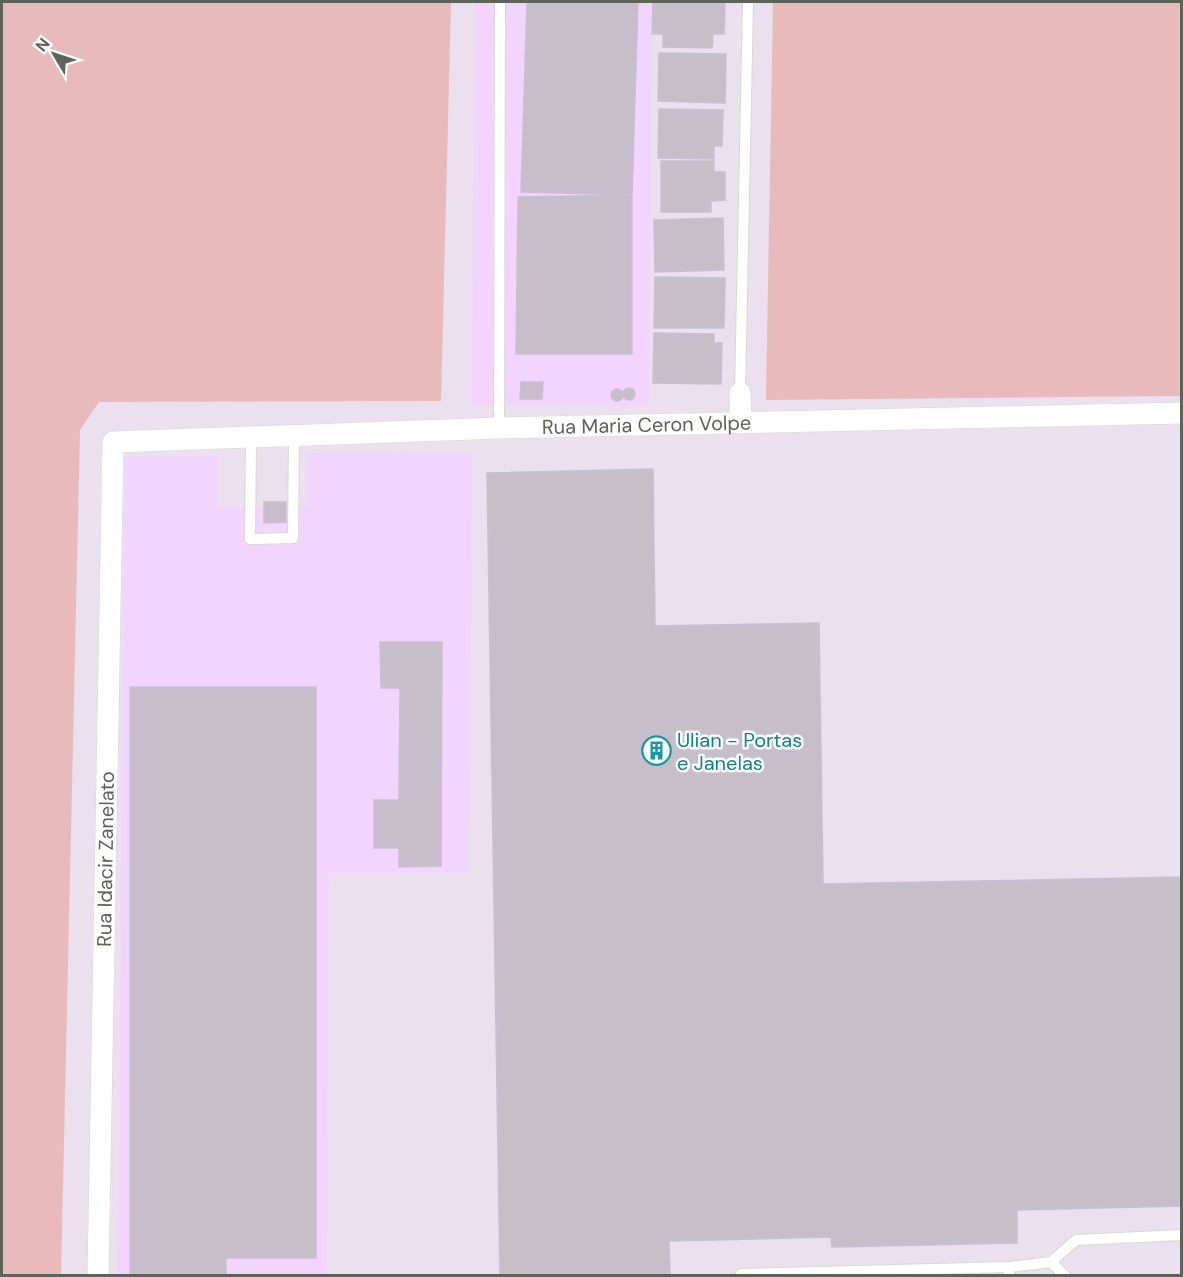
<svg xmlns="http://www.w3.org/2000/svg" width="1183" height="1277" viewBox="0 0 1183 1277" font-family="'DM Sans',sans-serif">
<rect width="100%" height="100%" fill="#eae0ee"/>
<path fill="#f3d4ff" d="M475,2H652L649,406H472Z
M307,453L472,454L468,873H329L326,1275L118,1276L125,456H217V507H306Z"/>
<path fill="#e8babc" d="M2,2H451L441,401L99,402L80,430L61,1276L2,1275Z
M773,2H1181V396L766,400Z"/>
<path fill="#c6bfca" stroke="#cbbed2" stroke-width="1.5" d="M527,2H638L632,195L521,192Z
M653,2H725L724,34H713L712,48L663,47V34H652Z
M659,53L726,54L725,103L658,101Z
M659,109L723,110L722,146H714V159L658,158Z
M661,161H714V172H725V200L711,201V212H661Z
M632,195V354H516L518,197Z
M723,218L724,270L655,272L654,220Z
M655,277L725,278L724,328H654Z
M654,333L714,334V343H722L721,384L653,383Z
M521,382H543L542,399H520Z
M623 394a6 6 0 1 1 12 0a6 6 0 1 1-12 0Z
M611 395a6 6 0 1 1 12 0a6 6 0 1 1-12 0Z
M653,469L655,626L819,623L823,884L1182,877V1206L1017,1210V1243L832,1247L831,1237L669,1241L670,1276H500L487,473Z
M264,502H286V522L264,523Z
M380,642H442L441,866L399,867V848H374V800H399L400,688H381Z
M130,687H316V1258H226V1276H130Z"/>
<g fill="none" stroke-linecap="round" stroke-linejoin="round">
<defs>
<path id="service" d="M740,393L748,2
M499,428L500,2
M251,439L250,539L293,538L294,437
M1051,1262L1065,1276
M741,1274L1009,1267
M1009,1276V1267L1051,1262L1076,1240L1182,1235"/>
<g id="minor">
<path d="M740,393L741,422"/>
<path id="s1" d="M98,1276L113,442L499,428L1182,413"/>
</g>
</defs>
<use href="#service" stroke="#d6dbd3" stroke-width="12"/>
<use href="#minor" stroke="#d6dbd3" stroke-width="22"/>
<use href="#service" stroke="#fff" stroke-width="10"/>
<use href="#minor" stroke="#fff" stroke-width="21"/>
</g>
<defs>
<symbol id="building-ring" viewBox="-11 -11 22 22"><circle r="9.5" fill="#fff" stroke="#0f9aa8" stroke-width="1.5"/><path d="M-4-6H4V6H1V3H-1V6H-4ZM-2.5-4.3h1.7v1.8h-1.7ZM.8-4.3h1.7v1.8H.8ZM-2.5-1h1.7V.8h-1.7ZM.8-1h1.7V.8H.8Z" fill="#0f9aa8"/></symbol>
</defs>
<g fill-rule="evenodd">
<use href="#building-ring" x="640" y="734" width="33" height="33"/>
</g>
<g text-anchor="middle" dominant-baseline="central" stroke-width="5" stroke-linejoin="round" paint-order="stroke">
<g font-size="20" fill="#5e6359" stroke="#fff">
<text stroke="none"><textPath href="#s1" startOffset="1368">Rua Maria Ceron Volpe</textPath></text>
<text stroke="none"><textPath href="#s1" startOffset="417">Rua Idacir Zanelato</textPath></text>
</g>
<g font-size="20" fill="#0d838f" stroke="#fff" text-anchor="start">
<text x="677" y="740">Ulian - Portas<tspan x="677" dy="23">e Janelas</tspan></text>
</g>
</g>
<rect width="1183" height="1277" fill="none" stroke="#5e6359" stroke-width="6"/>
<g transform="translate(54 54) rotate(309)" stroke="#ffffff" stroke-width="4.5" paint-order="stroke">
<path d="M0-4.5L10 22L0 15L-10 22Z" fill="#5e6359"/>
<text y="-9" font-size="16" font-weight="bold" text-anchor="middle" fill="#5e6359">N</text>
</g>
</svg>
